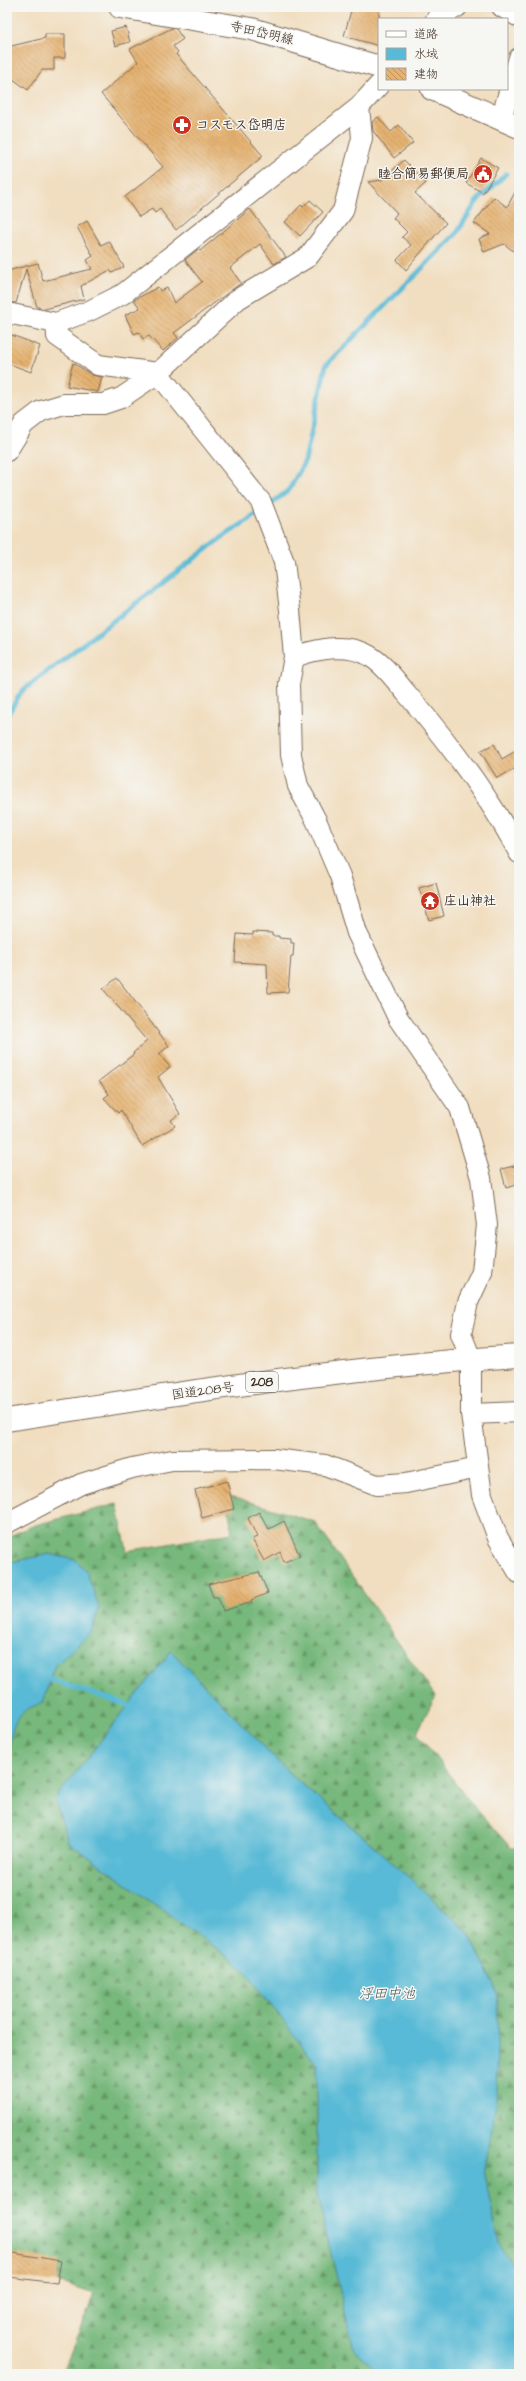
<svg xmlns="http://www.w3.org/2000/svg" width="526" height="2381" viewBox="0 0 526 2381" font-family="'Architects Daughter','Klee One',sans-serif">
<defs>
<pattern id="forest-firs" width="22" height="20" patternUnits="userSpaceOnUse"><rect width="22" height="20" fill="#77b87b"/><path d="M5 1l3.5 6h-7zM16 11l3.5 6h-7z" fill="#639664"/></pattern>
<pattern id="building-back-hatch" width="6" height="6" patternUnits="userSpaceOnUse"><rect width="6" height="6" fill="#e5b271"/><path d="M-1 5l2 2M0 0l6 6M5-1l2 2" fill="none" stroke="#bb915c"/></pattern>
</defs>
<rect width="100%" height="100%" fill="#f6f6f2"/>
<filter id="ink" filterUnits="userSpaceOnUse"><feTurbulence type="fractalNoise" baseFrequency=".025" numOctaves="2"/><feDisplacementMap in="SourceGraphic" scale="8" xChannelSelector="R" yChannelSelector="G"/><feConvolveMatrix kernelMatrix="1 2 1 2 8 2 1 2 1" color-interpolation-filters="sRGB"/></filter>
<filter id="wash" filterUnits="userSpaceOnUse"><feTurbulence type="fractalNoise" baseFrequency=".012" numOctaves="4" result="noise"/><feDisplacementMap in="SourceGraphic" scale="16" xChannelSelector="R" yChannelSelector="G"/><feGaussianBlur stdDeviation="0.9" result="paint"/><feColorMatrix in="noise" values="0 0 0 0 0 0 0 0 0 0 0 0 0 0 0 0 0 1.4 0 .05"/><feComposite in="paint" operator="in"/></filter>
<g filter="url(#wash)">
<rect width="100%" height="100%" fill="#f1dec0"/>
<path fill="url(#forest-firs)" stroke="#59714c" d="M227,1495L315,1522L435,1696L417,1733L471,1803L511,1848H519V2374H62L94,2294L7,2265V1537L35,1525L117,1504L127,1551L232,1533Z"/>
<path fill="#58bad6" stroke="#4a727a" d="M49,1554L76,1560L86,1570L99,1607L92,1631L54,1667L43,1703C10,1712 15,1727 7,1754V1563Z
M171,1651L290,1774L388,1858L468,1932L498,1993L496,2104L484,2174L499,2243L515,2271L519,2284V2369L511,2374H381L354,2350L317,2195V2065L242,1967L68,1842L55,1799Z"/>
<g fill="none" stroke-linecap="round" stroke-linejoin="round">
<path stroke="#58bad6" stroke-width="5" d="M267,507L289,490L305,461L326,365L456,234L477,201L506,174
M7,715L22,691L217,541L260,512
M45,1678L128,1705L132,1710"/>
</g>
<g id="blocks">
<path fill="url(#building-back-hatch)" d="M352,7H379V46L344,36Z
M126,27L130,42L115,46L111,31Z
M172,28L176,29L183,39L173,46L178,52L176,54L263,156L176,230L160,209L155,213L152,209L139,217L125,197L163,167L101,94L138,62L130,49Z
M45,34H65V58H54V70H42L28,90L13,79L7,80V47L45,38Z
M378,117L391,132L399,125L413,143L394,158L373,131L372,122Z
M481,158L498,168L483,193L466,183Z
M404,160L426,183L415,193L446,223L406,270L397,260L411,245L402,237L407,232L393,218L397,213L368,182L382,180Z
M519,185V255L504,244L484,252L479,239L490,234L474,223L494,197L507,207Z
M310,200L323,212L300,236L285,222L301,205L303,207Z
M250,209L286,257L274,264L260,244L230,268L241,283L174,333L178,338L163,351L149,336L143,339L139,332L134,334L125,315L140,308L134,300L158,287L160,291L167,287L174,303L202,282L185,260L198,249L200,251Z
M87,221L101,245L109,241L124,267L112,273L110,270L81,286L84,299L45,309L37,307L26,269L16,303L7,302V271L38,263L43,281L92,269L87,260L93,256L77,227Z
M7,333L40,346L31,372L7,363Z
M73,363L92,375L102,377L98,392L67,386Z
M494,744L502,759L519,749V767L497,778L480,751Z
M436,883L444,916L429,920L419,888Z
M253,932L272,933V936H279V938L291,939V943H294L293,956H291L288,992L268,993L267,964L235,962L237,934L253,935Z
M117,978L169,1046L159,1054L170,1067L158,1077L180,1114L171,1120L175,1126L142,1146L121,1110L118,1113L104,1098L109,1094L99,1081L134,1054L133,1053L147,1041L103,989Z
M519,1165V1184L506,1188L501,1169Z
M227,1481L234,1509L202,1518L195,1490Z
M259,1512L269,1529L284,1521L300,1556L284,1562L280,1552L264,1561L252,1539L257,1537L248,1518Z
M259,1572L268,1593L251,1600L252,1602L223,1611L218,1597H213L208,1584Z
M7,2252L61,2261L57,2283L9,2277L10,2269L7,2268Z"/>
</g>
</g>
<g filter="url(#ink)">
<use href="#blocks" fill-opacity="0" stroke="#7b6957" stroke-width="1"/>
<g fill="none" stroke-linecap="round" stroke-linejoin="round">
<defs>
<path id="street" d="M502,7L519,17
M436,19L457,7
M501,119L519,58
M7,313L56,323L89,311L123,294L359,107L379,85
M56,323L57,336L98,365L158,373L261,502L284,562L290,610L294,657L289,684L291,755L298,786L316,820L340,876L357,933L398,1018L460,1108L481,1178L487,1225L482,1272L468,1302L461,1334L471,1359V1414L482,1495L498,1538L519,1573
M7,451L24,424L41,411L64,404H103L121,398L158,373L238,299L308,257L343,211L362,138L359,107
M294,657C316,649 346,643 368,655C383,663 396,681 407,694C449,743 489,795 519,853
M471,1414L519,1412
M7,1523L81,1484L132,1468L172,1460L273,1459L325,1465L377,1485L406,1483L478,1468"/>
<path id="secondary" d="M120,7L252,29L379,67
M432,89L519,127"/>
<path id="highway" d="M7,1420C177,1393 347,1367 519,1356"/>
</defs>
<use href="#street" stroke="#7b6957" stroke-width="22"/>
<use href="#secondary" stroke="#7b6957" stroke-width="24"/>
<use href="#highway" stroke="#7b6957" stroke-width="24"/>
<use href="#street" stroke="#fff" stroke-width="20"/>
<use href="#secondary" stroke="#fff" stroke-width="22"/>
<use href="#highway" stroke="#fff" stroke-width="22"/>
</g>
</g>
<defs>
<symbol id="pharmacy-disc" viewBox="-11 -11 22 22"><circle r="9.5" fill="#c8321e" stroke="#f6f6f2"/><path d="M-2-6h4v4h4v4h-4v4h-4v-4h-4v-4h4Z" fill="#fff"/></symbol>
<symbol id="civic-disc" viewBox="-11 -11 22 22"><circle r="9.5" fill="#c8321e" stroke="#f6f6f2"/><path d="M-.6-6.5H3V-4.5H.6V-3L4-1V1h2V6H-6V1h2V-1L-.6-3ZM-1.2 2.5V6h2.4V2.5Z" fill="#fff"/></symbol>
<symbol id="temple-disc" viewBox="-11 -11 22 22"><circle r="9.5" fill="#c8321e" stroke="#f6f6f2"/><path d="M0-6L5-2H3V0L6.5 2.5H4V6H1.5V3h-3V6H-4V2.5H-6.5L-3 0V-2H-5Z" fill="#fff"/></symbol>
</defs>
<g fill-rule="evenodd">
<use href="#pharmacy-disc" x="171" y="114" width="22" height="22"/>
<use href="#civic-disc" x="472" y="163" width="22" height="22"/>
<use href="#temple-disc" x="419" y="890" width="22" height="22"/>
</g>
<g text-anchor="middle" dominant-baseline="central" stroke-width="3" stroke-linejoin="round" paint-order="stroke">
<rect fill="#f6f6f2" stroke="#73675e" stroke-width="1" x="246" y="1372" width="32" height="20" rx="3"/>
<g font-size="12" font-weight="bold" fill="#3b2a1e">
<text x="262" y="1382">208</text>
</g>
<g font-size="13" fill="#3b2a1e" stroke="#f6f6f2">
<text transform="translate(262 33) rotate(13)">寺田岱明線</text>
<text transform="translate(203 1391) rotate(-8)">国道208号</text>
</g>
<g font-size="13" font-weight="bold" fill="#3b2a1e" stroke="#f6f6f2" text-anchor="start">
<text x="196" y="125">コスモス岱明店</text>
<text x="469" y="174" text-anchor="end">睦合簡易郵便局</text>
<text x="444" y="901">庄山神社</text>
</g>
<g font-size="14" font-style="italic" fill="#455c5e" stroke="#f6f6f2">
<text x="387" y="1994">浮田中池</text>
</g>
</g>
<rect width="526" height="2381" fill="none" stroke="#f6f6f2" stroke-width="24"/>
<rect x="378" y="18" width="130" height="72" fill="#f6f6f2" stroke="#aba49d"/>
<rect x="386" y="31" width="20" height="6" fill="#ffffff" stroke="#aba49d"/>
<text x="414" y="38" font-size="12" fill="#3b2a1e">道路</text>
<rect x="386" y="48" width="20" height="12" fill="#58bad6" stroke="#aba49d"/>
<text x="414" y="58" font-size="12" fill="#3b2a1e">水域</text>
<rect x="386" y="68" width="20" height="12" fill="url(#building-back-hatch)" stroke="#aba49d"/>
<text x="414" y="78" font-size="12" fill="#3b2a1e">建物</text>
</svg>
